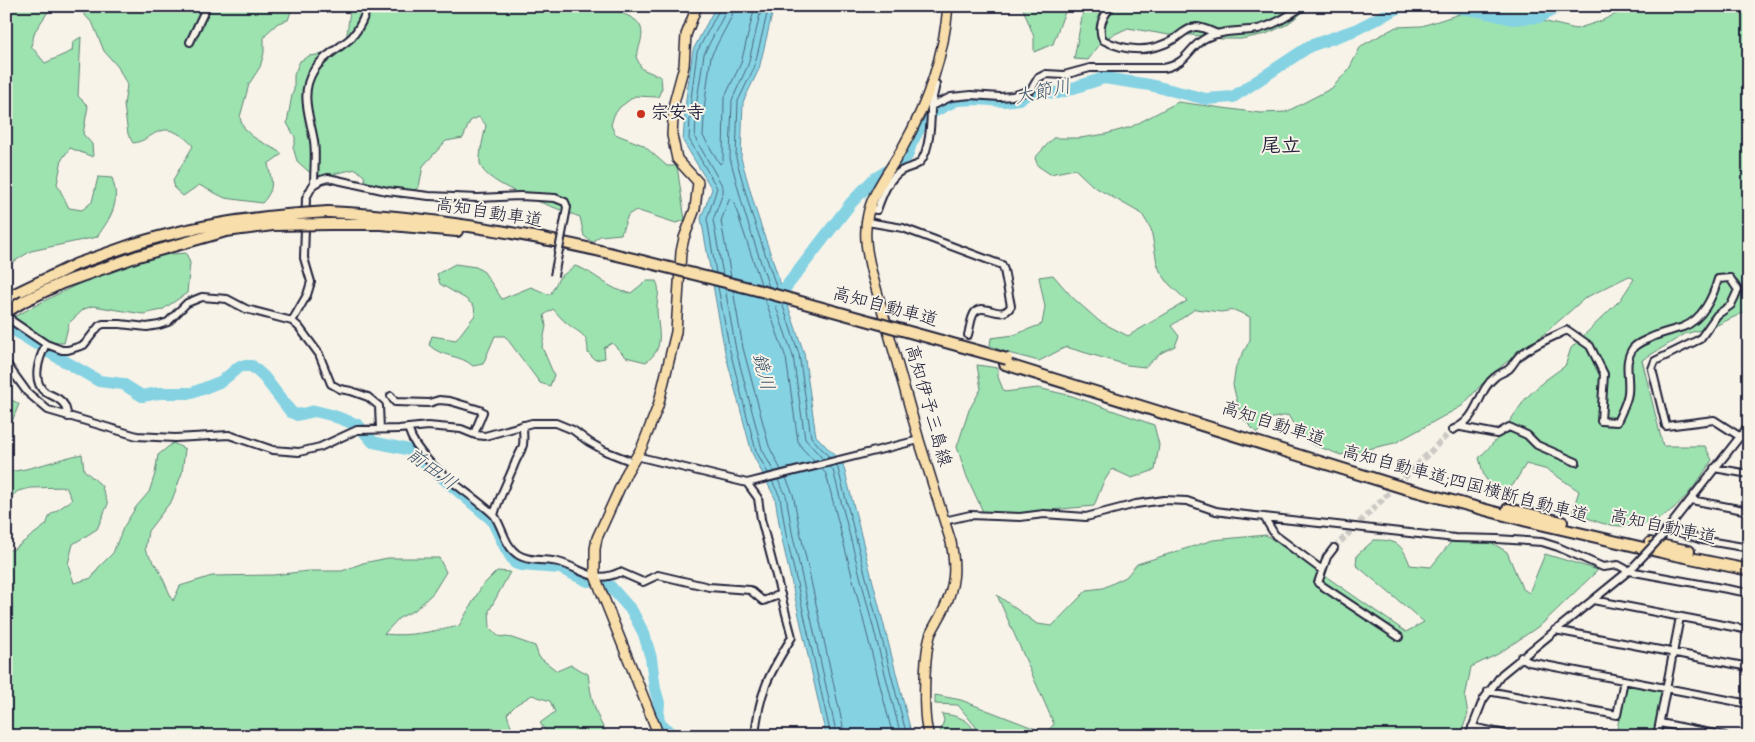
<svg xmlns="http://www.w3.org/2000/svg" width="1755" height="742" viewBox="0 0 1755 742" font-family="'Indie Flower','Klee One',sans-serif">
<rect width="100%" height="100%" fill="#f7f3e8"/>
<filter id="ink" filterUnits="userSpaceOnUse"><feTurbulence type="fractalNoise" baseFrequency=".02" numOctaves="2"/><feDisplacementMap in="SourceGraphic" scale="10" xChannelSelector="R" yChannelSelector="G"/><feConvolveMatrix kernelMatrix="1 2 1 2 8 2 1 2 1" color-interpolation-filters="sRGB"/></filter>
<g filter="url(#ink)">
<path fill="#9de3b0" stroke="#608276" d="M6,6H52L35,31L31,46L45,63L72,51L73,42L81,37L78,96L88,106L83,134L92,144L93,157L70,148L62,159L57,184L69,208L82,210L92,202L98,177L112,178C121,203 111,217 97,237L31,251L10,264H6Z
M84,6H293L288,20L278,23L267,33L264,38V53L260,67L249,84L240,117C243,138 268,143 282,154L268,164C272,182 275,189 262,203L225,198L199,185L183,196L175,189L173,180L193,146C188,140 184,137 177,133C158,123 151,141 133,143L128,134L124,105L127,85L118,67L104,51L93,24L82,12Z
M353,6H612C616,11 621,13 626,15C649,24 642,38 636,57L642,69L661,77L662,88L658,97L635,96L620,107L614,115L611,125L615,134L643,145L667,166H677L685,220L676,223L636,210L628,215L621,234L600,236L592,242L584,236L580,217C560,209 482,185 480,163C479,153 484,136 486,125L479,117L470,121L463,138L446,141L423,166L419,187L402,198L373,191L366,185L364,176L356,169L337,173L319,181L297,161L293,147L295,142V137L287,123L292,95L294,90V75L300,61L309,56L324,54L346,42L350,10Z
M1022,6H1068L1062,19L1053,44L1034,52V37Z
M1084,6H1311L1286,25L1266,34L1241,39H1222L1192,35H1169L1128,28L1104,39L1088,60L1074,59Z
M1453,6H1548L1545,9L1521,16L1576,29L1601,21L1633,6H1749V310L1715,326L1685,334L1642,360L1663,446H1705L1712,460C1685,503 1658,537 1601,523C1591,520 1582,515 1572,512L1579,491L1548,470L1526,464L1513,485L1496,492L1484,476L1479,458L1498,438L1526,398L1544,381L1565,366L1571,348L1621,299L1634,279L1629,276L1585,298L1528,348L1504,364L1483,383L1462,406L1395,443L1341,455L1311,444L1298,432L1288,415L1273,418L1257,433L1241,417L1233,385L1236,366L1250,340V317L1234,310L1221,312L1195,309L1171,326L1179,336L1175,346L1161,353L1145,367L1127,365L1066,347L1039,361L1008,353L990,346L991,338L1014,335L1042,324L1045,307L1039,277L1053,275L1072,297L1099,321L1128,336L1187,301L1169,284L1160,271L1157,263L1151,229L1142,214L1093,186L1075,169L1050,174L1038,166L1035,158L1053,138H1080L1106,134L1131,127L1178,102L1260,113L1286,112L1332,88L1349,69L1361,46L1396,27L1422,26L1466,12Z
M186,253L190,263L187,293L162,310L143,314L93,306L84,309L69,323L64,343L45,342L12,318C57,294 109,266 159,256C167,254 177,254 186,253Z
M455,264L476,267L484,272L502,299L531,287L550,295L559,278L575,266C596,272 608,291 631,293L646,281H656C661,290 657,297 657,308C657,329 667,347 646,362L626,357L612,343L604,348L605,358L595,360L588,353C588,333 581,335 568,324C562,320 558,314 553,309L544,315L546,326L542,347L554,375L550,386L540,383L505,336H495L483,364L473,366C460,354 442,358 429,345L432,336L456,340L475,315L474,306L466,299L440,284L437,274Z
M977,365L998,368V377L1004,392L1038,388L1072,396L1154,425L1159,445L1155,470L1132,478L1112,469L1103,483L1094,506L985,516L967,477L957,447L969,410L981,389Z
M6,398L12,400L19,404L11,424L6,431Z
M173,443L185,449L182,473L172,500L148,531L145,550L158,568L173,601L180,586L212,576L273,575L309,571H342L363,563L388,558H439L446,572L433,593L415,610L399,618L384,634C409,637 435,631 459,626L482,586L497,571L510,572L489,611L490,628L498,636L512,638L535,646L539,657L557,671L571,665L588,674C591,698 595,715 608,736H549L540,723L555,712L550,701L532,695L517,704L507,714L514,736H6V551L14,549L46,525L50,515L72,500L66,487L31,488L18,491L6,501V472C32,470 57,459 82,454L84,470L101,485L108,504L97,529L73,544L68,564L74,583L92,578L98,568L113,553L123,528L136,507L149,492L155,474L158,455Z
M1266,535L1406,632L1424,622L1356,565L1357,555L1374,540C1396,540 1402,543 1410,565L1431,567L1451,542L1481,536L1507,552L1522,588L1529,593L1545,554L1598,570L1542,624L1498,654L1471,667L1465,698L1468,714L1460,736H970L976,727L958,705L935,704V695L961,700L1046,733L1054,724L997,595L1037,624L1052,626L1087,590L1103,588L1126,577L1137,564L1213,540Z
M1625,682L1663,689L1655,736H1616Z
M942,714C953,715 968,718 973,729L968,736H939L944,720Z"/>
<path fill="#85d2e3" stroke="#5d8ca0" d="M716,6H774L759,69L743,102L741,158L756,211L804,353L816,436L843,464L912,736H826L781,535L775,498L752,453L725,352L701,218L712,189L683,141L686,99L693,50Z"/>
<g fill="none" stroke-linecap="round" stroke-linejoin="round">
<path stroke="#4a687e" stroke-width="1" d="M733,6L732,16L711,56L705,101L703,136L720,164L723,161L724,99L741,63L755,6
M762,6L748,65L732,100L730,158L745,214L769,287
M769,6L754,68L738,101L736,158L751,212L777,289
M716,273L707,219L717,188L689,139L691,99L697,52L719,10V6
M723,275L713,220L723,193V187L695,138L697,100L704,54L725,13L726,6
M731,277L721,221L729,200L731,198L733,200L761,284
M718,287L730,351L756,451L768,473
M725,288L736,350L762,449L774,472
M733,290L743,348L769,446L781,470
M765,299L786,358L798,441L802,448L815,462
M774,301L793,356L805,439L823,459
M782,303L799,354L811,437L830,458
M837,465L907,736
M830,467L833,470L901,736
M822,469L826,474L893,736
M786,478L793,494L800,531L845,736
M778,480L786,495L792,532L837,736
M772,481L780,497L786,534L831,736"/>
<path stroke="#85d2e3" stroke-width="12" d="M1448,6L1479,11L1512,19L1540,17L1559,6
M772,301L786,287L851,203L874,179L900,163L907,156L911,144L926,116L941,108L957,100L978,99L1004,101L1019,99L1032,92L1039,91L1058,93L1104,78L1150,85L1206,99L1233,97L1310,46L1355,30L1400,7L1413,6
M6,325L36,344
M47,351L99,381L123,384L142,396L159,393H192L222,381L240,366H252L264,377L291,412L297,415L315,411L331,415L358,425L373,442L410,450L492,520L506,549L515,563L521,565L560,568L588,581
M604,583L609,585L632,611L644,634L651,658L655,689L659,703L658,716L660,724L675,736"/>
<path stroke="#ccc9c5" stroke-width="6" stroke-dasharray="6 3" stroke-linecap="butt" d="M1334,548L1452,430"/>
<defs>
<path id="minor" d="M1111,6C1103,17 1097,27 1103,40C1127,52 1152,53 1176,38C1181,34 1189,27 1196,27C1203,27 1212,32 1218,34
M190,42L207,6
M931,82L936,84L931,106L951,97L971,95L1000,97L1012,96L1031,90L1038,78L1046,74L1064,75L1090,68H1164C1188,63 1187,49 1204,39C1219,30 1241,32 1258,29C1275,25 1288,16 1303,6
M314,184C314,170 316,155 314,141C310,117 299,93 314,70C324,55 340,48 352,37C360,28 364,17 368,6
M869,209L877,210C882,196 888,179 901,171C907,167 915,167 919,163C930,153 931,119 931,106
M867,222L903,228L1002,265L1004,270L1011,306C1002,322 985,302 975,312C971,316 970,328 968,335
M6,310L12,321L46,344L62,350H68L84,345L99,326L103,324H120L147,327L159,325L168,322L187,303L202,297L227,299L246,309L292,321L299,327L319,354L331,384L340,389L351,391L368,397L379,406L380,429
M292,321L307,295L311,282L304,258L306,198L313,185L321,180L328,178L387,191L429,196L478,198L520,196L555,198L565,202L567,207L566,213
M46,344C39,358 31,381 45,392C52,396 61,398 65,406C66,409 67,413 68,417
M6,363L27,392L48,410L137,436L175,438L229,435L273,450L299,452L320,447L357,430L399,429L428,426L461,429L476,435L485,436L532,423H556L573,430L589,442L605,451L633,462
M391,396L395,402L429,403L439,400L450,401L480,410L483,412L474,434
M1461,427L1497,434L1509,427L1527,435L1537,445L1576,462
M408,428C419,466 467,489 494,515C502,526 505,546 517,554C528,562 546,559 558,562C582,568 593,585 620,572L643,582L658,575L709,587L750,590L763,601L781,594
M1452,430C1480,419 1476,392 1495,377C1499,373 1505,372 1509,369C1513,365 1515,360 1519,356C1532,345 1551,338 1567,330L1590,346L1604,374L1601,421L1617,422C1621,413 1627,402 1628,393C1630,376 1623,363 1633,348C1637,343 1644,341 1650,338C1660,333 1671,331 1683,327C1702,320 1713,297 1718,279L1730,278L1738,290L1731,305L1717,315L1700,339L1655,361L1652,369L1666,426L1714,420L1739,436L1749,438
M636,456L747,483L758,498L761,519L792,637C769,674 759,692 755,736
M1714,468L1749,474
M747,483L919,440
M1691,500L1749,511
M494,515C499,497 508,481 515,463C517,457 521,453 523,445C524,439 523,432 523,425
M1264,517L1275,535L1322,570
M944,521L970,515L1020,517L1044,514L1086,517L1136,504L1164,500L1187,501L1216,511L1237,514L1455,538L1497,539L1542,542L1558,547L1603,567L1618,565L1629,571L1749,593
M1668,528L1702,540L1749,548
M1662,536L1749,425
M1334,548L1327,557L1318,583L1399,637
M1593,600L1749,630
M1555,630L1749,667
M1521,657L1529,662L1749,704
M1488,691L1617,715L1624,680
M1660,723L1725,736
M1472,727L1514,736
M1469,736L1483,700L1502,674L1631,569
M1657,736L1680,617"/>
<path id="major" d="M659,736L595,576V549L597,538L627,472L642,447L658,406L676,332L681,252L684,238L695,209L698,182L677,159L672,135L674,103L684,66L686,35L697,6
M929,736C922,717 924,652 931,633C935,625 940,617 944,609C955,585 956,568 951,542L919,440L872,274C867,254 863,234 868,214C873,190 892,168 903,147C927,104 944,55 948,6"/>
<path id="highway" d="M328,212C434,217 539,235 642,261
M330,224H381L457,231
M6,298L77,264L134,244
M24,301L62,283L138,256
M1005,364L1404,488L1527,521L1661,552L1749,570
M1508,509L1562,522
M1650,543L1689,551"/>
</defs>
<use href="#minor" stroke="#22223b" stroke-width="10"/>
<use href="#major" stroke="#22223b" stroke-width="12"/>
<use href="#highway" stroke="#22223b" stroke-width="14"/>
<use href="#minor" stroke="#f7f3e8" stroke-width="6"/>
<use href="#major" stroke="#f8deab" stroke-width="9"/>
<use href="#highway" stroke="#f8deab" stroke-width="10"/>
<defs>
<path id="minor-bridge" d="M554,276L566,213
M1634,566L1662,536"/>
<path id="highway-bridge" d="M134,244C200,224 260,216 328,212
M138,256L226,231L273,225L330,224
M642,261L761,291L1007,359
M6,312L24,301"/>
</defs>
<use href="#minor-bridge" stroke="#22223b" stroke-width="10" stroke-linecap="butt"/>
<use href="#highway-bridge" stroke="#22223b" stroke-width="14" stroke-linecap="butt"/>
<use href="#minor-bridge" stroke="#f7f3e8" stroke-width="6"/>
<use href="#highway-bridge" stroke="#f8deab" stroke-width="10"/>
</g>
</g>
<circle fill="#c8321e" stroke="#f7f3e8" stroke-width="2" cx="641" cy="114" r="5"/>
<g text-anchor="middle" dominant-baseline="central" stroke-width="4" stroke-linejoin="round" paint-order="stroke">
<g font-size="18" font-weight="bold" fill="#22223b" stroke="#f7f3e8" text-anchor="start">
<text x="651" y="114">宗安寺</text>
</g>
<g font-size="18" fill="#22223b" stroke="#f7f3e8">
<text transform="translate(489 214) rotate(9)">高知自動車道</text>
<text transform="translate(885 308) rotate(15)">高知自動車道</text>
<text transform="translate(927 406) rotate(74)">高知伊予三島線</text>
<text transform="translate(1273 425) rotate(18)">高知自動車道</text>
<text transform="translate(1465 485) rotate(15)">高知自動車道;四国横断自動車道</text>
<text transform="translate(1663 528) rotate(12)">高知自動車道</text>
</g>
<g font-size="19" font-style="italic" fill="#40576d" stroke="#f7f3e8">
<text transform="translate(1043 93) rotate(-12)">大節川</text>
<text transform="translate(762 372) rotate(76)">鏡川</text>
<text transform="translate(431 470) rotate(37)">前田川</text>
</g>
<g font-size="20" font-weight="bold" fill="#22223b" stroke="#f7f3e8">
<text x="1281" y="147">尾立</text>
</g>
</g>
<rect width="1755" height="742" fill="none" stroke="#f7f3e8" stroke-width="25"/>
<rect x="12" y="12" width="1730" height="717" fill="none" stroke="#22223b" stroke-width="2" filter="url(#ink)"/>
</svg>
